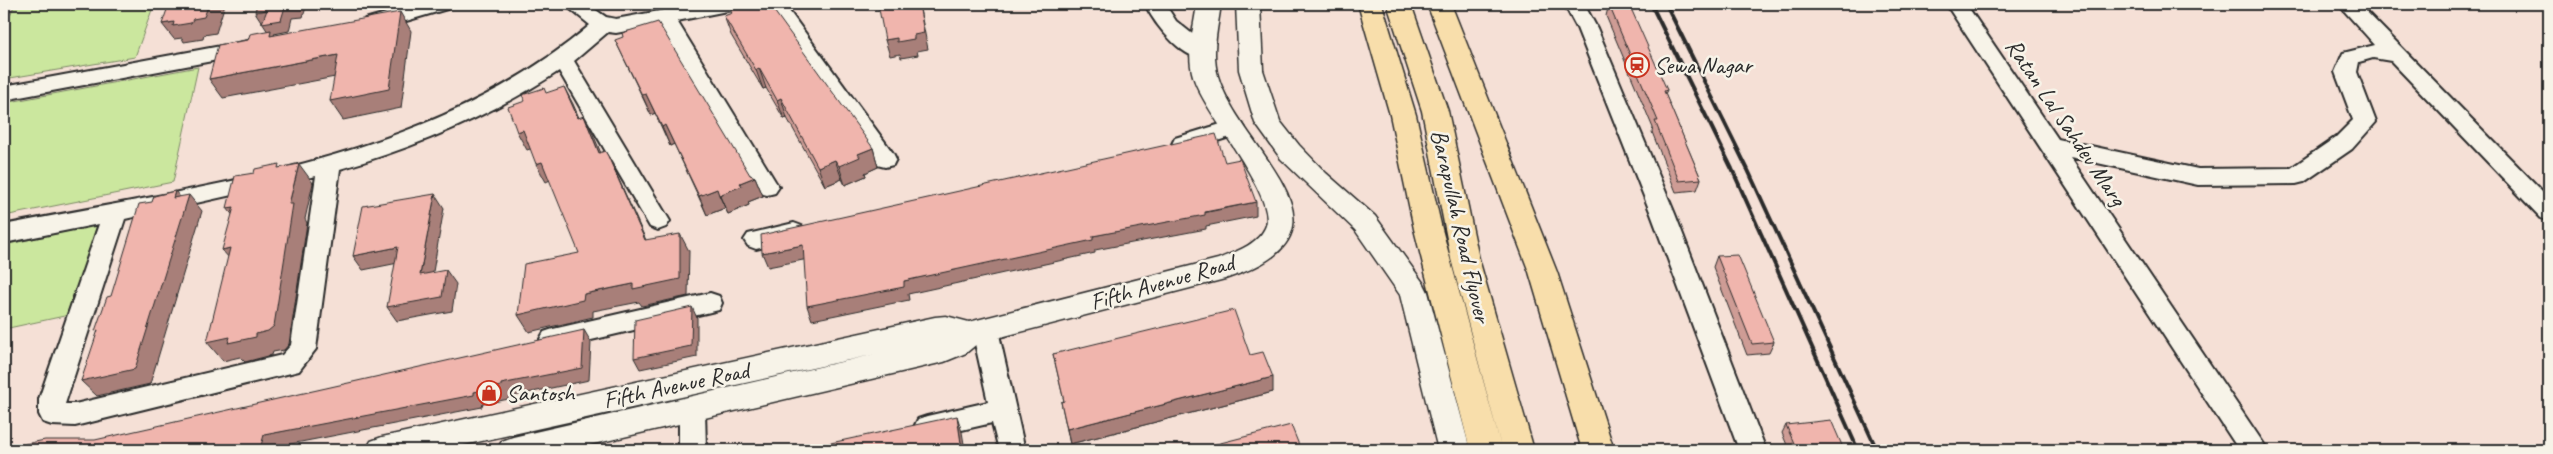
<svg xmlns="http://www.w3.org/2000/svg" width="2553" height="454" viewBox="0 0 2553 454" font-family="Caveat,sans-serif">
<rect width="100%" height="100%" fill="#f5e0d6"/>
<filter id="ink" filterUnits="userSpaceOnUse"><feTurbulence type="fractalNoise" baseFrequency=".02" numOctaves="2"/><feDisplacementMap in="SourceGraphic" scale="10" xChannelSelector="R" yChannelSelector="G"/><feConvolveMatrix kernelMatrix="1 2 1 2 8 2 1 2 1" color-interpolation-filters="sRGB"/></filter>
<g filter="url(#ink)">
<path fill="#cbe79e" stroke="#7b8964" d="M15,4H154L135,57L4,79V18L9,17Z
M198,67L173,182L4,216V103Z
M97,225L69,315L4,329V245Z"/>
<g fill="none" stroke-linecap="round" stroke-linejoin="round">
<defs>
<path id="street" d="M418,4H450L447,9L372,31L365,29L362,24L365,19Z
M564,4H587L606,17L616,19L697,4H740L737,9L677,21L775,181L779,187L775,193L767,195L759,193L658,25L616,33L608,32L574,61L670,221L666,227L658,230L650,227L559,71C492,115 417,147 340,169L316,349L299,371L75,426L52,425L43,422L39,414V399L99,224L4,243V225C202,185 430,162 590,25ZM316,176L291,345L282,355L75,404H65L125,219Z
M764,4H784L893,153L896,159L893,165L885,167L877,165Z
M1145,4H1165L1176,21L1210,48L1214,53L1210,58C1186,65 1154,24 1145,4Z
M1564,4H1584L1597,28L1675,214L1766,450H1739L1651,214L1577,28Z
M1946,4H1966L2058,139L2198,169L2291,168L2336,137L2353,120L2335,72L2343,53L2375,45L2338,4H2359L2549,198V221L2541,218L2391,61L2373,58L2359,62L2357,72L2376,122L2352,149L2304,182L2296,184L2198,185L2070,157L2268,450H2239Z
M248,41L255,43L259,48L255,53L4,100V86Z
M1234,120L1242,123L1245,128L1242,133L1183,152L1175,150L1172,144L1175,138Z
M794,223L802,226L806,232L802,238L756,249L748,246L744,240L748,234Z
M710,293L719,296L722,303L719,310L553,349L544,346L540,339L544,332L553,329Z
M985,320L994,323L998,330L1025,450H999L992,423L927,438L918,435L914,427L918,419L927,416L988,402L972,330L976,323Z
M692,399L701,402L705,410L706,450H679V410L683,402Z"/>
<path id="secondary" d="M1197,4H1221C1218,27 1211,53 1218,76C1240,152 1372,232 1225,279L978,343L966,353L944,362L568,450H497L502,441L513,437L876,354L441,450H366L371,441L382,437L935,317L946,316L969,322L1218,259C1235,252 1257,245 1265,228C1280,198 1202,111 1193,76C1186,53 1194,27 1197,4Z
M1236,4H1260L1263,70L1280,121L1299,145L1326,173L1375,216L1424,284L1428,292L1470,450H1438L1400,295L1355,230L1281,159L1255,123L1239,70Z"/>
<path id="highway" d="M1358,4H1382L1416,115L1442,229L1502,450H1470L1414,229L1390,115Z
M1387,4H1411L1448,111L1479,259L1534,450H1502L1451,259L1422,111Z
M1427,4H1451L1557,272L1614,450H1582L1529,272Z"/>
</defs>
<use href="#street" stroke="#2b2b2b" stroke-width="4"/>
<use href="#secondary" stroke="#2b2b2b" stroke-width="3"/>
<use href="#highway" stroke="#2b2b2b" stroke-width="3"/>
<use href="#street" fill="#f7f3e8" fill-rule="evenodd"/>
<use href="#secondary" fill="#f7f3e8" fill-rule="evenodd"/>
<use href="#highway" fill="#f8deab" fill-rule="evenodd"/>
<path stroke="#2b2b2b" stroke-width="4" d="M1651,4L1732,169L1858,450
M1666,4L1748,170L1877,450"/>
</g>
<path fill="#ce9c95" stroke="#2b2b2b" d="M1598,4H1620L1667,90L1665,94L1701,179L1697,190L1676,192L1652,132L1653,128L1606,16L1608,8L1600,9Z
M730,10L873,148L878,167L865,173L866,176L845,185L842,179L825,186L787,118L784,119L766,88L763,89L731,35L724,16L732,14Z
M615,40L750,175L755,177L763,196L748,202L749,205L728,214L725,208L707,215L674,144L670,146L655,113L651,115Z
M1717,256L1774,342L1769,353L1747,355L1713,267Z
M1053,354L1250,355L1273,392L1070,444L1061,402L1064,401Z
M1786,425L1844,450H1789L1782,433Z"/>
<path fill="#a87f79" stroke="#2b2b2b" d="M209,4H225L216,33L204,35L203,39L184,42L182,38L174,39L162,24L193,19Z
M297,4H307L303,17L292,18L289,31L274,34L284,49L283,55L255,12L285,7Z
M919,4L928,49L917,51L918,55L901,58L900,54L890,56L885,40L914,35Z
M400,12L411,31L401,108L343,120L330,101Z
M338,55L351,74L223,98L209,79Z
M759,68L766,88L763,89L756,70Z
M564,87L573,104L587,136L578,118Z
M646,94L655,113L651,115L642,95Z
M781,98L787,118L784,119L777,100Z
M584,116L593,134L608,170L599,153Z
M665,125L674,144L670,146L662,127Z
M523,130L533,148L527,150L517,132Z
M873,148L878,167L865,173L866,176L845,185L839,166L858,154Z
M608,156L616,173L654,258L645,240Z
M835,160L842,179L825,186L818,167Z
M542,162L552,179L546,182L536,164Z
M299,164L313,183L305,219L307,223L289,344L284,350L273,352L272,355L245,362L240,357L223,361L207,342L289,204Z
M755,177L763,196L748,202L749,205L728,214L719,195L740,183Z
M717,189L725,208L707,215L699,196Z
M175,191L186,204L189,195L202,211L150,384L97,396L81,381L173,198Z
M435,194L444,208L430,289L420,275Z
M1256,202V216L1206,226V229L1095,250V253L908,294L909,300L812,320L807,306L904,281L1093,236Z
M234,207L242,227L227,208Z
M680,234L689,251L688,296L642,306L639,302L593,311V317L529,332L518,315L584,294L633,284Z
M803,245L808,259L768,267L762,253Z
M398,247L408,261L363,270L353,256Z
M230,248L238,268L222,250Z
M446,270L456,284L452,311L397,321L387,307Z
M692,307L697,318V357L640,369L634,358Z
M584,330L591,342L589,380L509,397V399L483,404L482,407L275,447L274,450H254L264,435L474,392L501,384Z
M1273,377V392L1070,444L1067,429Z
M957,416L962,432L965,450H962Z
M234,448L237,450H222Z"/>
<path fill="#f0b5ad" stroke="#2b2b2b" d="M169,4H209L204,17L193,19L191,23L173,26L174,22L162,24Z
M257,4H297L296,5L285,7L281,20L262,23L267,10L255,12Z
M750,4H769L873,148L858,154L860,157L839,166L835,160L818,167L781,98L777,100L759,68L756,70L724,16L732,13L730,10Z
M878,4H919L924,33L914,35V39L897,42V38L885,40Z
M1629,4L1667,90L1664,91L1701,179L1679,181L1655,121H1658L1609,5Z
M400,12L389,89L330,101L338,55L209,79L218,45L248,40L250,34L271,30L270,36Z
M658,22L750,175L755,177L740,183L742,186L719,195L717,189L699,196L665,125L662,127L646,94L642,95L615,40L623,37L622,33Z
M564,87L578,118L584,116L599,153L605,151L608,156L645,240L680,234V279L633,289V284L584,294L583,300L518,315L524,264L579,253L542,162L536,164L523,130L517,132L508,107L525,101L522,95L544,88L546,93Z
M1216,134L1225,162L1240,159L1256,202L1205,212V215L1093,236V240L904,281V287L807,306L803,245L762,253L761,235Z
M279,164L278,168L299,164L289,204H293L274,326L268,331L256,334V337L228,343L230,337L207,342L230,248L222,250L234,207L227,208L235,176L254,173L255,169Z
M175,191L173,198L189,195L135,369L81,381L98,330L95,331L107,297L111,296L139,204L152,202L154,196Z
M435,194L420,275L446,270L442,297L387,307L398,247L353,256L363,206Z
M1738,255L1774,342L1752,344L1717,256Z
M692,307L691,346L634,358L635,320Z
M1234,310L1250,355L1263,352L1273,377L1067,429L1061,402L1064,401L1053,354Z
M584,330L582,368L501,384V386L474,392V395L264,435L260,449L254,450H233L234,448L222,450H23L25,444L45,440H95Z
M957,416L962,450H798Z
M1831,420L1844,450H1797L1786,425Z
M1291,425L1301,450H1193Z"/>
</g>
<defs>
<symbol id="station-ring" viewBox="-11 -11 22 22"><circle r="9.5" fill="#f7f3e8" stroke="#c8321e" stroke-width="1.5"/><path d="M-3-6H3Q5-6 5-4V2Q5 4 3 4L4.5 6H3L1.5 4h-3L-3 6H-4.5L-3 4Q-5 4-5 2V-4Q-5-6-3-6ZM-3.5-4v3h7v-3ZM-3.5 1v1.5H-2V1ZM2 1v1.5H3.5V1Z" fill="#c8321e"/></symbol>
<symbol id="shop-ring" viewBox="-11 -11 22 22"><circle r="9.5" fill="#f7f3e8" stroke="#c8321e" stroke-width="1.5"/><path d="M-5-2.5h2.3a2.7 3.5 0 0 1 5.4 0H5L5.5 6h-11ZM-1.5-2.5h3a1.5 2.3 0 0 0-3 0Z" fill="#c8321e"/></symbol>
</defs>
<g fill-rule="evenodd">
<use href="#station-ring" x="1623" y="51" width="28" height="28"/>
<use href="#shop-ring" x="475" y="379" width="28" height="28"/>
</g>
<g text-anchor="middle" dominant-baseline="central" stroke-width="5" stroke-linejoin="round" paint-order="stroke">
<g font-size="24" fill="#2b2b2b" stroke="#f7f3e8" text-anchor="start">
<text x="1654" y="65">Sewa Nagar</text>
<text x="506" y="393">Santosh</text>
</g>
<g font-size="24" fill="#2b2b2b" stroke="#f7f3e8">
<text transform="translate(2066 122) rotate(56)">Ratan Lal Sahdev Marg</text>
<text transform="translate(1461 226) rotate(77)">Barapullah Road Flyover</text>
<text transform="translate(1162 282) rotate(-16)">Fifth Avenue Road</text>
<text transform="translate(676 385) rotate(-12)">Fifth Avenue Road</text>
</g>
</g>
<rect width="2553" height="454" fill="none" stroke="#f7f3e8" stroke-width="20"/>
<rect x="10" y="10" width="2533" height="434" fill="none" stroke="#2b2b2b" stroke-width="2" filter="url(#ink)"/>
</svg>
